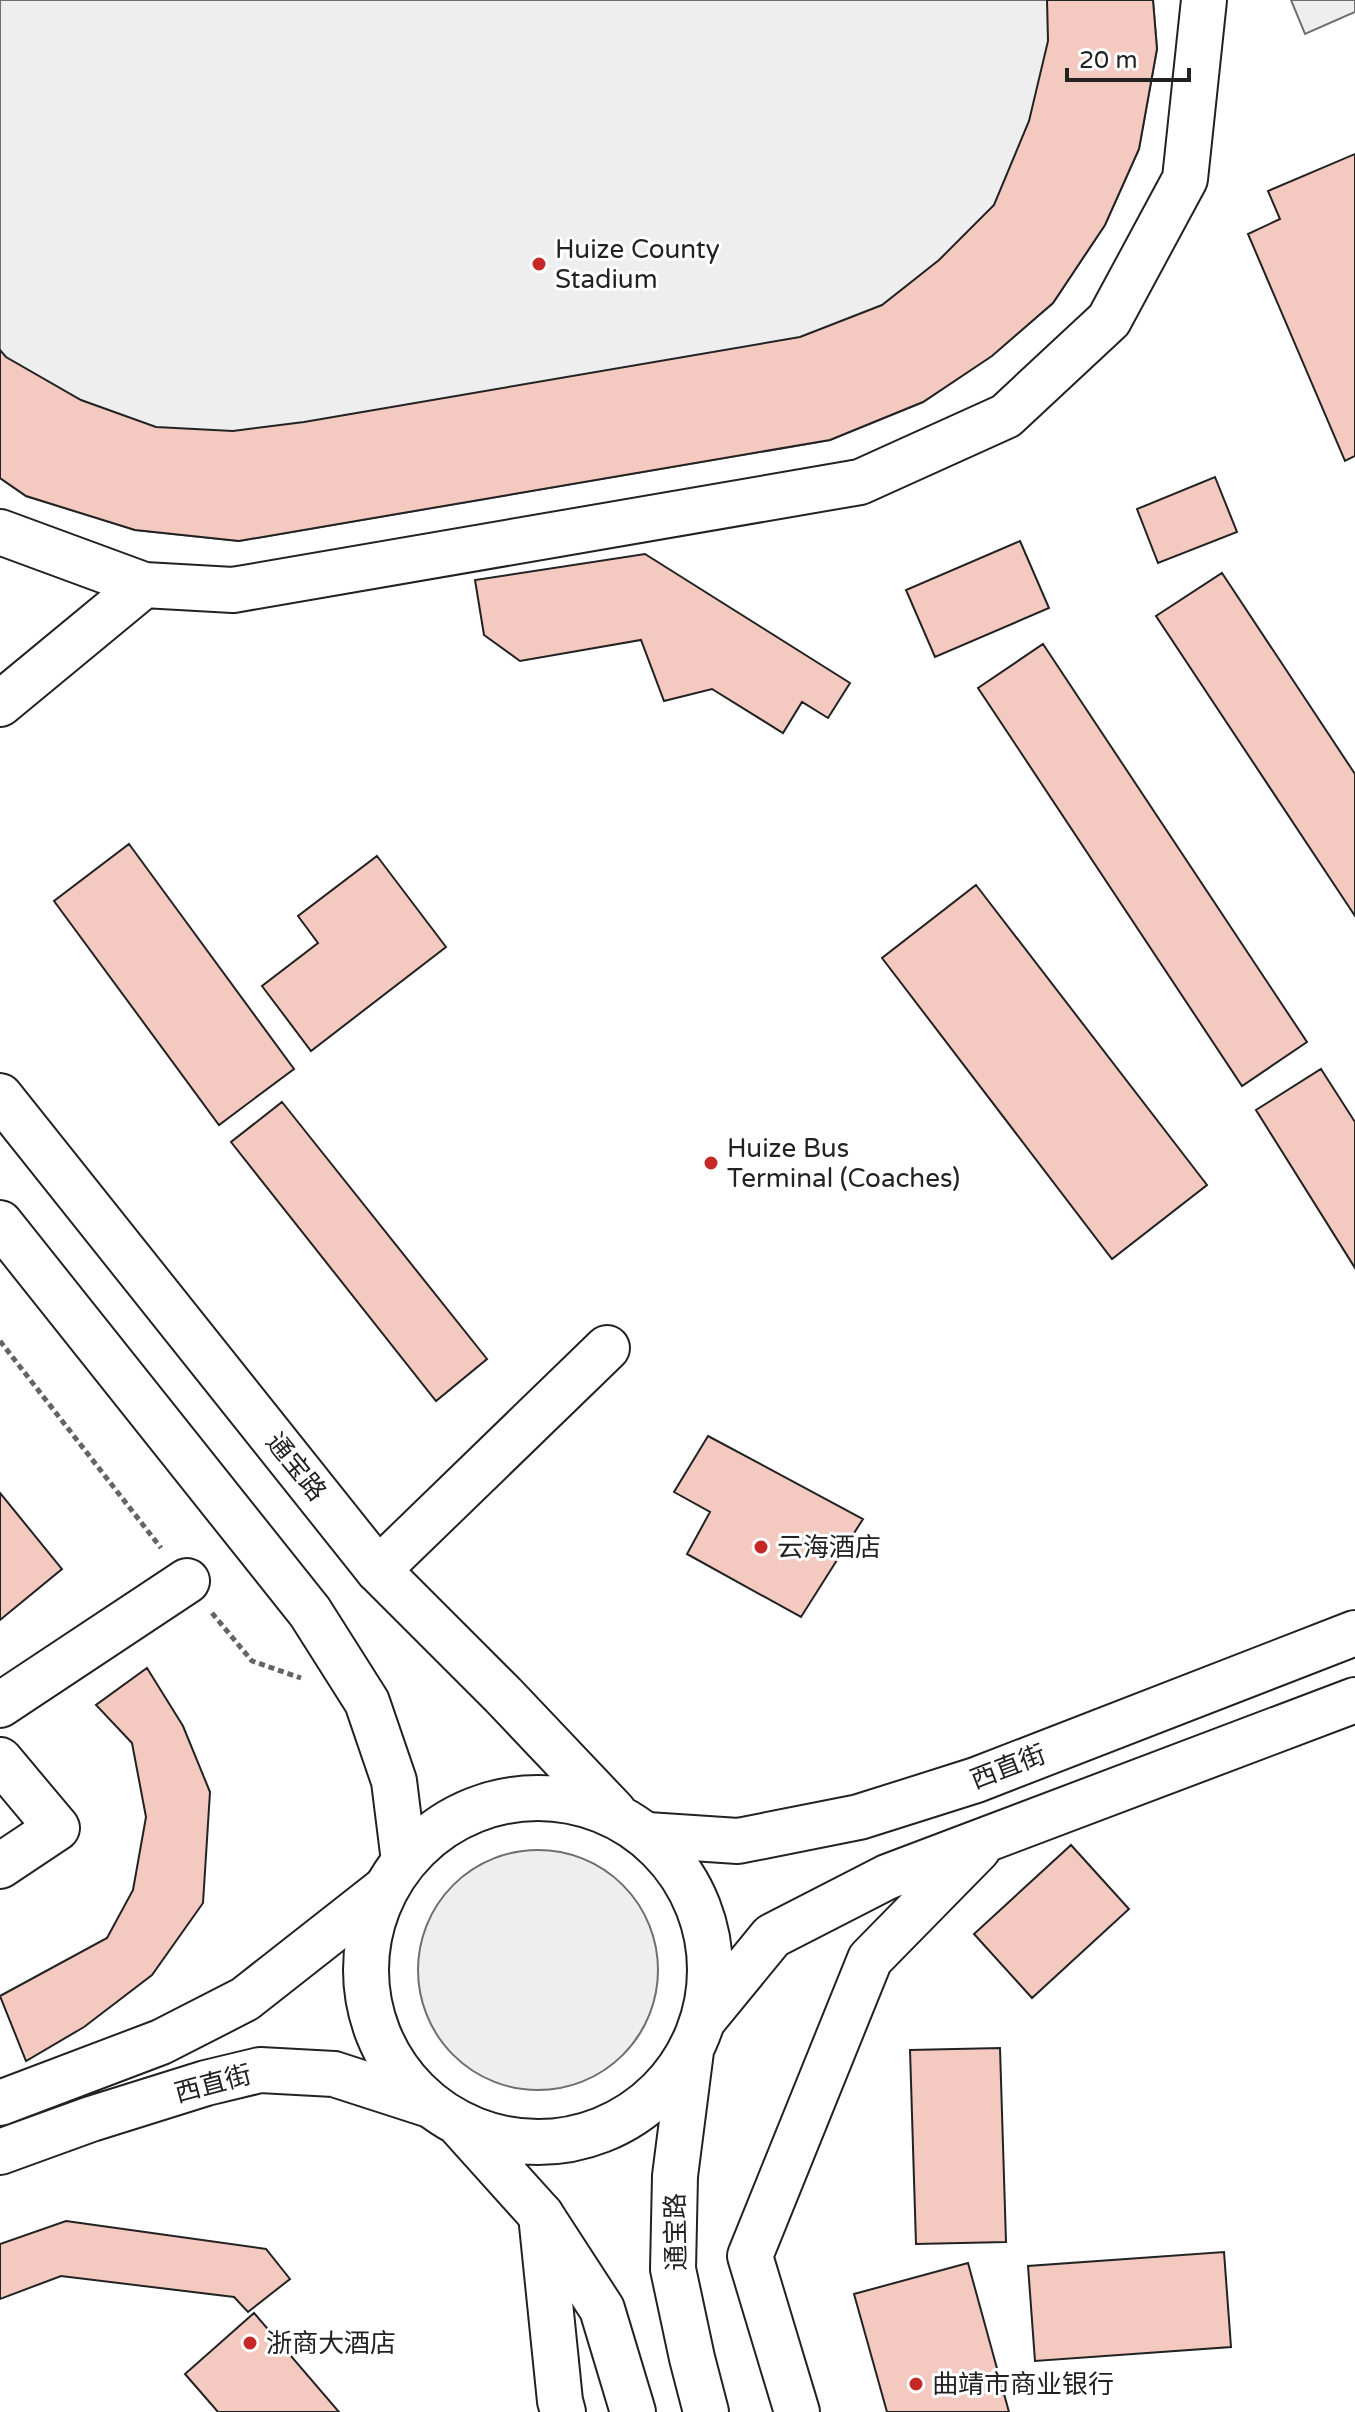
<svg xmlns="http://www.w3.org/2000/svg" width="1355" height="2412" viewBox="0 0 1355 2412" font-family="'Varela Round','Noto Sans SC',sans-serif">
<rect width="100%" height="100%" fill="#fff"/>
<path fill="#eee" stroke="#6f6f6f" stroke-width="2" d="M0,0H1153L1157,49L1139,149L1105,225L1053,303L991,356L923,402L830,440L239,541L135,530L26,496L0,478Z
M1291,0H1355V12L1305,34Z
M418 1970a120 120 0 1 1 240 0a120 120 0 1 1-240 0Z"/>
<path fill="#f3c9c0" stroke="#222" stroke-width="2" d="M1047,0H1153L1157,49L1139,149L1105,225L1053,303L992,356L923,402L830,440L239,541L135,530L26,496L0,478V350L6,357L81,400L156,427L233,431L304,422L800,337L882,305L939,260L994,205L1029,121L1048,41Z
M1355,154V456L1345,461L1248,234L1280,219L1268,191Z
M1215,477L1237,532L1158,563L1137,509Z
M1020,541L1049,608L935,657L906,590Z
M645,554L850,683L828,718L802,702L783,733L712,689L664,701L641,640L520,661L484,635L475,580Z
M1222,573L1355,774V916L1156,616Z
M1043,644L1307,1042L1242,1086L978,688Z
M129,844L294,1069L219,1125L54,901Z
M377,856L446,947L311,1051L262,986L318,943L298,916Z
M976,885L1207,1185L1112,1259L882,958Z
M1321,1069L1355,1122V1268L1256,1110Z
M282,1102L487,1359L436,1401L231,1142Z
M708,1436L863,1519L801,1617L687,1554L710,1512L674,1492Z
M0,1493L62,1569L0,1620Z
M147,1668L183,1726L210,1792L203,1903L152,1975L84,2027L26,2061L0,1996L107,1938L133,1890L146,1817L132,1743L96,1705Z
M1071,1845L1129,1909L1032,1998L974,1934Z
M1000,2048L1006,2242L916,2244L910,2050Z
M66,2221L266,2249L290,2279L248,2312L234,2297L61,2276L0,2299V2244Z
M1224,2252L1231,2347L1035,2361L1028,2266Z
M968,2263L1009,2412H887L854,2294Z
M254,2313L339,2412H218L185,2374Z"/>
<g fill="none" stroke-linecap="round" stroke-linejoin="round">
<defs>
<path id="minor" d="M0,532L144,585L233,590L860,482L1006,416L1109,320L1185,179L1204,0
M0,704L144,585
M378,1570L607,1348
M0,1705L187,1581
M0,1760L57,1828L0,1866
M647,1835L738,1841L859,1817L976,1780L1355,1633
M704,2019L772,1936L887,1877L1355,1700
M0,2103L161,2042L245,1999L385,1889
M0,2152L91,2119L206,2083L260,2070L334,2074L430,2105
M541,2215L560,2401L563,2412
M797,2412L750,2256L870,1959L978,1849"/>
<path id="major" d="M0,1096L378,1570L503,1695L614,1812
M0,1223L310,1612L367,1702L394,1781L404,1861
M366 1970a172 172 0 1 1 344 0a172 172 0 1 1-344 0Z
M691,2051L675,2176L673,2269L692,2358L706,2412
M460,2125L541,2215L602,2309L633,2412"/>
</defs>
<use href="#minor" stroke="#222" stroke-width="48"/>
<use href="#major" stroke="#222" stroke-width="48"/>
<path stroke="#646464" stroke-width="5" stroke-dasharray="6 4" stroke-linecap="butt" d="M0,1341L161,1548
M212,1613L252,1661L301,1678"/>
<use href="#minor" stroke="#fff" stroke-width="44"/>
<use href="#major" stroke="#fff" stroke-width="44"/>
</g>
<g fill="#c62828" stroke="#fff" stroke-width="3">
<circle cx="539" cy="264" r="8"/>
<circle cx="711" cy="1163" r="8"/>
<circle cx="761" cy="1547" r="8"/>
<circle cx="250" cy="2343" r="8"/>
<circle cx="916" cy="2384" r="8"/>
</g>
<g text-anchor="middle" dominant-baseline="central" stroke-width="6" stroke-linejoin="round" paint-order="stroke">
<g font-size="26" fill="#222" stroke="#fff" text-anchor="start">
<text x="555" y="249">Huize County<tspan x="555" dy="30">Stadium</tspan></text>
<text x="727" y="1148">Huize Bus<tspan x="727" dy="30">Terminal (Coaches)</tspan></text>
<text x="777" y="1547">云海酒店</text>
<text x="266" y="2343">浙商大酒店</text>
<text x="932" y="2384">曲靖市商业银行</text>
</g>
<g font-size="26" fill="#222" stroke="#fff">
<text transform="translate(296 1467) rotate(51)">通宝路</text>
<text transform="translate(1008 1767) rotate(-21)">西直街</text>
<text transform="translate(213 2084) rotate(-15)">西直街</text>
<text transform="translate(676 2232) rotate(-91)">通宝路</text>
</g>
</g>
<path d="M1067 68v12h122v-12" fill="none" stroke="#222222" stroke-width="4"/>
<text x="1079" y="68" font-size="24" fill="#222222" stroke="#ffffff" stroke-width="6" paint-order="stroke">20 m</text>
</svg>
